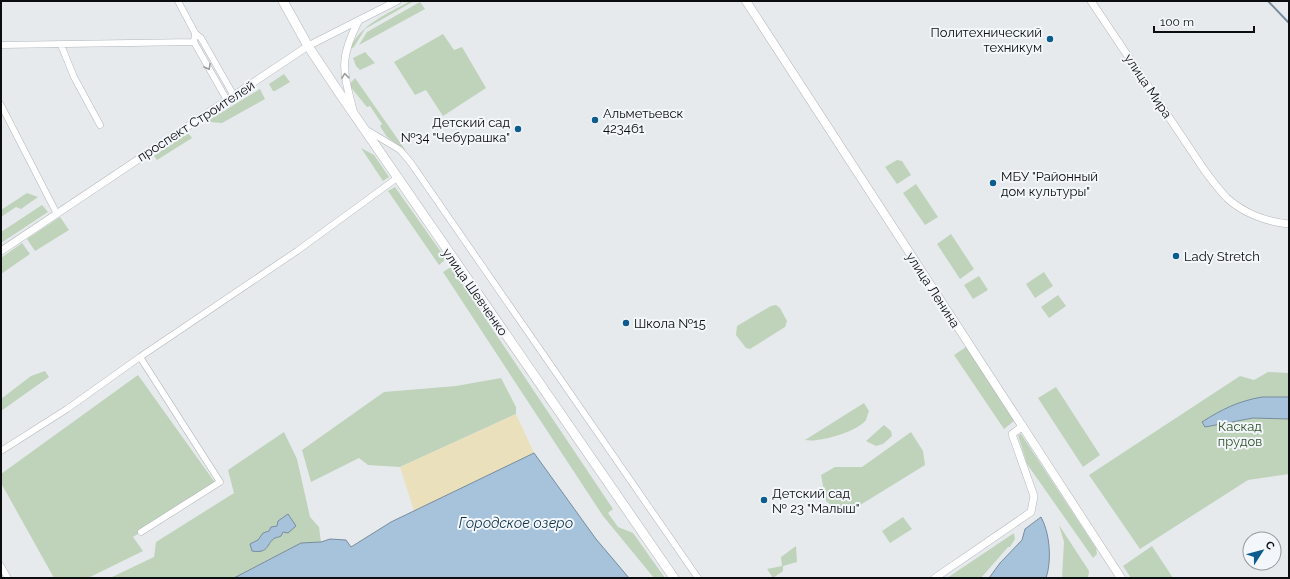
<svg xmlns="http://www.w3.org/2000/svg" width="1290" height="579" viewBox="0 0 1290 579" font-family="Raleway,sans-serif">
<rect width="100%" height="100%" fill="#e6eaed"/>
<path fill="#bfd2ba" d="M410,1H414L365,29L354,47L350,49C360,24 388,14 410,1Z
M420,2L425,9L359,45L367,32Z
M443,34L454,50L462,47L486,88L443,116L426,90L415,95L394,62Z
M365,52L375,63L360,70L356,66L353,58Z
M284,74L290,82L275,91H273L269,84Z
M355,78L406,151L387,137L380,126L382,124L370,106L367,107L349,85Z
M260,89L265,99L222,123L210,122L209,120Z
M188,133L192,138L157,160L154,156Z
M361,148L374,155L389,177L383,181Z
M897,160L902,161L911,175L897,184L885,167Z
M916,184L938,217L925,225L903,193Z
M395,187L446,259L439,265L388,191Z
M27,193L38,197L21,209L16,207L1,217V210Z
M42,205L48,212L1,243V232Z
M60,217L69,230L35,251L27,239Z
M951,234L974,269L960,279L937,244Z
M22,243L30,254L1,274V258Z
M451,267L613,509L608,513L618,527L633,533L665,578H654L603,516L443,272Z
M1044,272L1053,286L1035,298L1026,284Z
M979,276L988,290L973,299L964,285Z
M1058,295L1066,306L1049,318L1041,307Z
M776,305L780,308L787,321L785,327L750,349L746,348L736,335L737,326L771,306Z
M966,347L1014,421L1004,429L954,355Z
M45,371L49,377L1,411V399L31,376Z
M1268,372L1289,373V474L1248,480L1140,549L1089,475L1240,376L1254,380Z
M138,375L216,484L133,537L143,551L88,578H54L1,483V474Z
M501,378L516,407V414L400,467L368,465L359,458L311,482L302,450L384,392L456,386Z
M1056,387L1100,455L1083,467L1038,398Z
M864,403L869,411C868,413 867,417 866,420C857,432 818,443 805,440Z
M884,425L891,431L892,436L883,444L876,446L866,441Z
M284,432L297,459L310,517L319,527L321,542L301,543L234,578H110L154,557L156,542L234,493L228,470Z
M911,432L923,451L925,465L844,515L826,501L821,475L835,467H862Z
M1021,434L1096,548L1097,554L1093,558L1027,464L1018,435Z
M903,517L912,529L890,543L882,531Z
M1059,525L1089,571L1088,578H1062L1064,542Z
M1014,533L1015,539L1010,547H1008L981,578H947Z
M796,546L797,562L783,566V571L773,578L767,569L782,566L781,557Z
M1152,546L1173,578H1131L1123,566Z"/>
<path fill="#eae0bb" d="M516,414L534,453L414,511L400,467Z"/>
<path fill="#a6c3db" stroke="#788c9e" d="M1262,397H1289V419L1253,418L1205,427L1202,422C1222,409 1239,401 1262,397Z
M534,453L596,539L629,578H234L301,543L321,542L330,539L346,540L351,547L391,522Z
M288,514L296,526L288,533L283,532L281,536C280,537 277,537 275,538C266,543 270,554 252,551L250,544L258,540L263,533L269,531L271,527L277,526L278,521Z
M1041,517C1050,533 1052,561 1046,578H989L1000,563L1022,540L1025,529Z"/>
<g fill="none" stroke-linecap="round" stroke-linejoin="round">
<path stroke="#788c9e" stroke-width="2" d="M1268,1L1289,23"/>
<defs>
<path id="minor" d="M178,1L195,33L194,42L227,100
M195,33L201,38L234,96
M1,45L194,42
M61,45L74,77L100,125
M1,105L57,214
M367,130L400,150L411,163L698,578
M140,357L220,482L141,532
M1,451L67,409L140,357L297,251L397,178
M1,566L8,578"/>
<path id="tertiary" d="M1091,1L1205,171C1212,180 1219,190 1227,198C1243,213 1267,222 1289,224
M353,110C343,71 339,59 358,22
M1,251L308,46L397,1
M935,578L1031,512L1034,496L1012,434L1023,426"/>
<path id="secondary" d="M746,1L1121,578"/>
<path id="primary" d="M283,1L308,46L340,94L674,578"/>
</defs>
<use href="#minor" stroke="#b3b6ba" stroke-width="7"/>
<use href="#tertiary" stroke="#b3b6ba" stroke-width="8"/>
<use href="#secondary" stroke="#b3b6ba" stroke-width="9"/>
<use href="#primary" stroke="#b3b6ba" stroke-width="10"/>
<use href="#minor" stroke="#fff" stroke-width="6"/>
<use href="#tertiary" stroke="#fff" stroke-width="7"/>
<use href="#secondary" stroke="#fff" stroke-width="8"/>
<use href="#primary" stroke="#fff" stroke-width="9"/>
</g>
<defs><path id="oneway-chevron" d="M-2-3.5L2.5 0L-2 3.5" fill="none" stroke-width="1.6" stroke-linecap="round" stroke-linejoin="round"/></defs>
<g stroke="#9e9e9f">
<use href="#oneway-chevron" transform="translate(208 67) rotate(61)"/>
<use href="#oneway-chevron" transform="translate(345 76) rotate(-96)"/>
</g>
<g fill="#0d5c8f" stroke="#f3f7fb" stroke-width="1.5">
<circle cx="1050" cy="39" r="4"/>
<circle cx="595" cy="120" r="4"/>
<circle cx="518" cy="129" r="4"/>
<circle cx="993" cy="183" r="4"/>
<circle cx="1176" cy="256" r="4"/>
<circle cx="626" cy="323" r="4"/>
<circle cx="764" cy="500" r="4"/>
</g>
<g text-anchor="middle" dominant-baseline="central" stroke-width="4" stroke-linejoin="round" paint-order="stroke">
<g font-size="13" fill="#0c0d0e" stroke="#f3f7fb" text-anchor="start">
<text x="1042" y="32" text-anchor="end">Политехнический<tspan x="1042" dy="15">техникум</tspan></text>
<text x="603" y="113">Альметьевск<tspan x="603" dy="15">423461</tspan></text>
<text x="510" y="122" text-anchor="end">Детский сад<tspan x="510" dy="15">№34 "Чебурашка"</tspan></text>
<text x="1001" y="176">МБУ "Районный<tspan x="1001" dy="15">дом культуры"</tspan></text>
<text x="1184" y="256">Lady Stretch</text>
<text x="634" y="323">Школа №15</text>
<text x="772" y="493">Детский сад<tspan x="772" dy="15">№ 23 "Малыш"</tspan></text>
</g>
<g font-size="13" fill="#0c0d0e" stroke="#f3f7fb">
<text transform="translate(1148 86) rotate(56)">улица Мира</text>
<text transform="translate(196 121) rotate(-33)">проспект Строителей</text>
<text transform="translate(933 290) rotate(57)">улица Ленина</text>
<text transform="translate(475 292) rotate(55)">улица Шевченко</text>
</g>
<g font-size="13" fill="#305128" stroke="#f3f7fb">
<text x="1240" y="426">Каскад<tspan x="1240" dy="15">прудов</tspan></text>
</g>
<g font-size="14" font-style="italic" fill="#0c314a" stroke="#f3f7fb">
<text x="516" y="523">Городское озеро</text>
</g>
</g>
<rect width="1290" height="579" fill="none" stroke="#0c0d0e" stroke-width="4"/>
<g transform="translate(1262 551) rotate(54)"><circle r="19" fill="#f3f7fb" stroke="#97999c"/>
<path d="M0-3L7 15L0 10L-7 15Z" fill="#0d5c8f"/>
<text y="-6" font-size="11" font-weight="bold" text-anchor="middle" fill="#0c0d0e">С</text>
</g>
<path d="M1154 26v6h100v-6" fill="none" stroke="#0c0d0e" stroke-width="2"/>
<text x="1160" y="26" font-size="12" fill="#0c0d0e" stroke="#f3f7fb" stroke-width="3" paint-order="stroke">100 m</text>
</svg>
